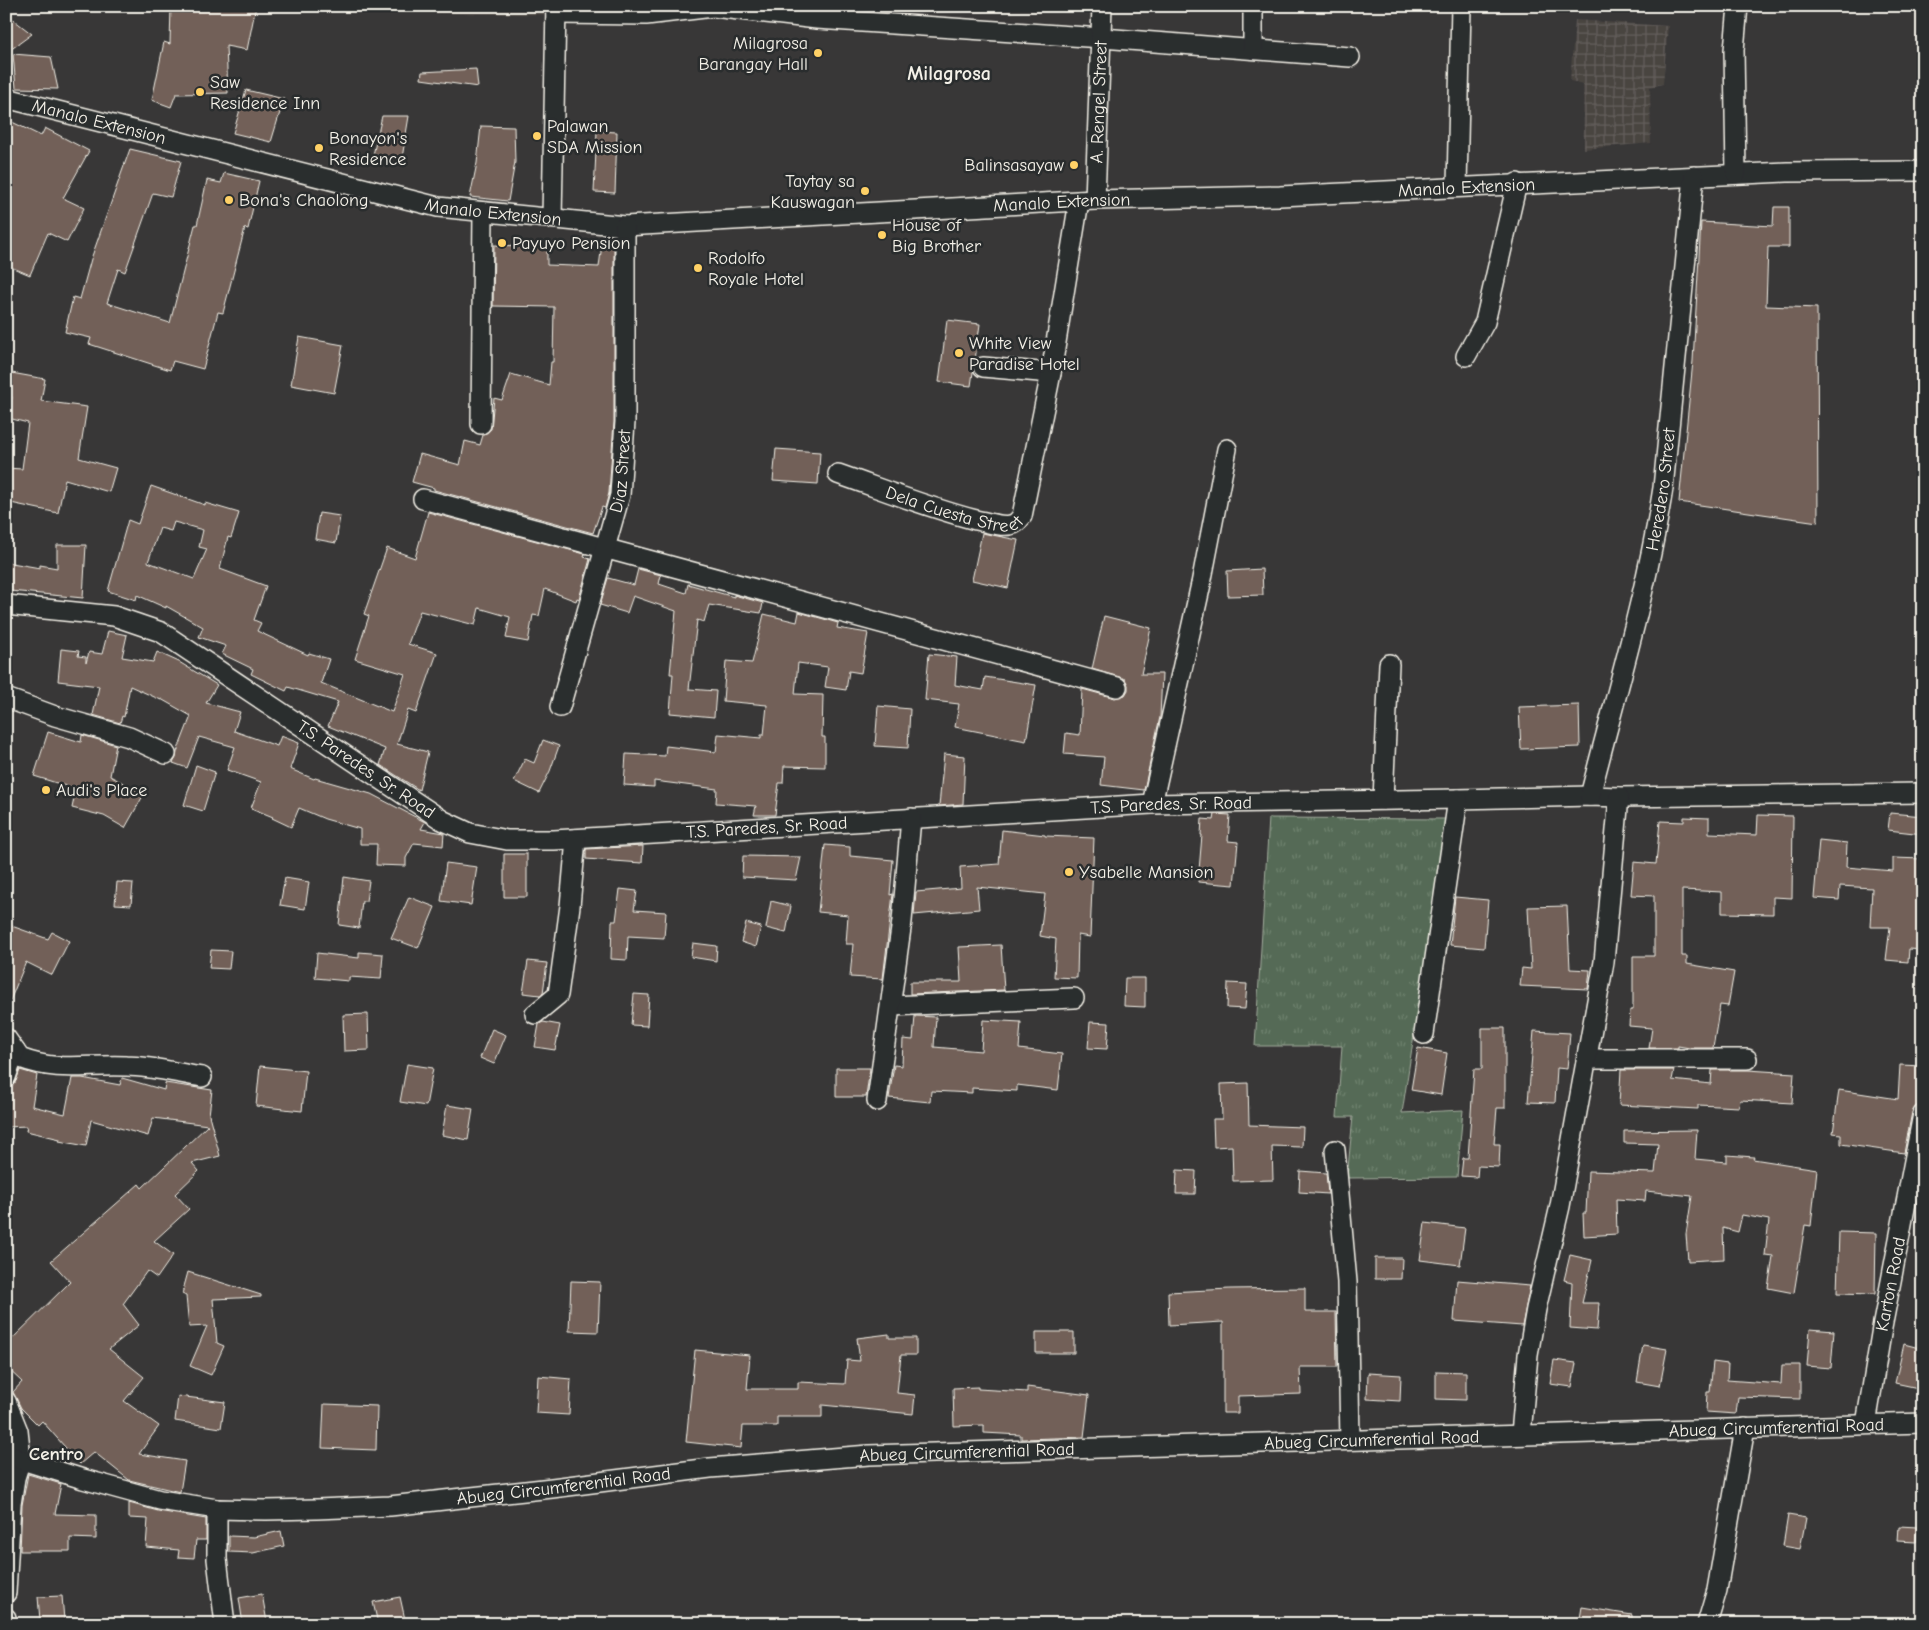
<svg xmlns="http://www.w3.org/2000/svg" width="1929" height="1630" viewBox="0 0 1929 1630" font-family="'Comic Neue',sans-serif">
<defs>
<pattern id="industrial-grid" width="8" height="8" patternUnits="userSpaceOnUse" patternTransform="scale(1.25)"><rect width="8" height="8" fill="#494441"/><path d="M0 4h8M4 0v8" fill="none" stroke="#645f5c"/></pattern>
<pattern id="grass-tufts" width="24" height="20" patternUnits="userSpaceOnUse" patternTransform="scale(1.25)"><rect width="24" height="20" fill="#556b56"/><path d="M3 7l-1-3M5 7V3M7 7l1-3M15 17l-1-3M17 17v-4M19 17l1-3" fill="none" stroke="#6e816e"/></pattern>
</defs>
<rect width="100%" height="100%" fill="#383737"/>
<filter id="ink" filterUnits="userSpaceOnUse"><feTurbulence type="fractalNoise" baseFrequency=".02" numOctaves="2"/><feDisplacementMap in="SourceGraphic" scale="10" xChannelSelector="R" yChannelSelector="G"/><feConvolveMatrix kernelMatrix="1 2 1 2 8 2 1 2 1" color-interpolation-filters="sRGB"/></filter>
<g filter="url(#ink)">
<path fill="#494441" d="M378,6H556V15L377,12Z"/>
<path fill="url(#industrial-grid)" d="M1575,20L1668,26L1663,84L1650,87L1651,143L1584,149L1583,84L1570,81Z"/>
<path fill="url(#grass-tufts)" stroke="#a4ae9f" d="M1269,818L1447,819L1402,1113L1463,1110L1457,1177L1347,1178L1353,1117H1337L1342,1046H1255Z"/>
<path fill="#726159" stroke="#f4f1e8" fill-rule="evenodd" d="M171,6H256L247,50L226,46L228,93L176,94L171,107L152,100L164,42L170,44Z
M6,14L32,34L6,53Z
M13,54L51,57L58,89L16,88Z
M476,69L478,87L421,79L422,72Z
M246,90L284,99L271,142L233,133Z
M382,116H409L402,158L373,155Z
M10,121L41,136L45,128L89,151L63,198L84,208L67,242L48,233L30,275L6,265V129Z
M481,126L514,127L515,162L508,201L470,197L477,163Z
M597,131L617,132L615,193L594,192Z
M130,149L181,161L171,197L153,193L125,272L118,269L107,303L170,323L195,225H197L207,180L221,183L224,173L259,181L248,229L245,228L223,313L218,312L203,369L173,361L170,370L89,344L91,338L65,332L73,297L80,299L91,259Z
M1774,207H1789V247H1768L1766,306L1817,308L1818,522L1679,502L1693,361L1701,222L1773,226Z
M602,244L614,245V422L609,493L605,508L602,507L593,533L434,490V488L412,482L420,454L460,465L465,441L480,445L483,435L491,429L494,398L502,400L511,374L549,385L551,362H553L554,307L493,306L494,245L547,247V265L599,267Z
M947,320L980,324L975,360L972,366L973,372L971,386L939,382Z
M299,337L343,345L334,393L291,385Z
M6,372L45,379L41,401L87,407L79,458L116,468L109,492L65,479L58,513L6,502V468L22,469L28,423L8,418L12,397L6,396Z
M776,449L820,452L818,484L773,481Z
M151,486L205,505V503L239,513L231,538L228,537L220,569L266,586L254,620L261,623L257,631L308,655L309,653L329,659L321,683L392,712L405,674L355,659L369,616L364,614L387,548L415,558L428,512L585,554L584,557L590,559L579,599L577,598L576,601L545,589L539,616L533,615L528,642L506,638L510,617L479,608L475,625L420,611L408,644L437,653L416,713L408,710L397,744L428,752L419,790L380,765L385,749L328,726L338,702L288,687L286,691L251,674L253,669L222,654L226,646L199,637L203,627L166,606V608L137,595L136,600L108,591L128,520L138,524ZM174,522L203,530L199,547L207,549L194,579L148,562L160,528L171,531Z
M319,513L340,516L336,543L315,539Z
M982,533L1018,540L1008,588L972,580Z
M57,545H86L83,598L10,591L11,586L6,585V562L40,568V565L57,568Z
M638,569L661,575L659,584L686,593L688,584L734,597V595L763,603L761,613L709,605L704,622L697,620L689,689L716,691L714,717L670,713L673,674H670L676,611L633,596L627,613L600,605L608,578L634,585Z
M1262,569L1263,595L1228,596L1227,571Z
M799,612L838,623L837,628L868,633L861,673L849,671L846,690L825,687L828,667L798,663L795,694L823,695L822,737H825V767L784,766L783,783H779L775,815H754L756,806L716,803L717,789L654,781V787L624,785L626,754L665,756L666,746L716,752L718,734L761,738V735H764L767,705L723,701L726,661L752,663L764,614L797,622Z
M1104,616L1151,628L1141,674H1162L1160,717L1144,790L1101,785L1104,757L1064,754L1066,733L1080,735L1082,689L1115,698L1125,695L1128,690V685L1125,679L1092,669Z
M108,631L127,635L122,657L153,662L157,652L179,662L217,685L206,703L240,712L234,731L277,746L281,736L299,743L290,769L314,779L315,778L371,794L425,822L421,829L444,833L443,846L414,843L406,858V866L376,865L377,844H360V829L325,819L299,808L291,827L272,818L273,817L251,808L261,782L227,770L235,747L199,737L187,768L173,763L176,758L177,752L191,716L161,699V700L130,686L124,717L122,716L120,723L93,715L99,686L58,681L61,649L79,651L78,656L86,657V663L89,652L102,654Z
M929,654L957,657L955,685L983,690L985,677L1036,685L1026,741L955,727L959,704L925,700Z
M1579,705L1580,747L1521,749L1519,707Z
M878,706L910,709L908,748L875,746Z
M48,732L81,742L82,735L116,745L110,776L144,794L125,828L104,816L72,808L76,789L34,776Z
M543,740L559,746L550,771L539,793L514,781L525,759L534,763Z
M944,754L965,756L963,804L939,806Z
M196,765L215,772L203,811L184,805Z
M1890,813L1923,816V834L1888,830Z
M1215,814L1230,815L1228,841L1238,842L1234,885L1198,882L1202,835H1201L1202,819L1214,820Z
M1758,815L1793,816L1792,898L1773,897V914L1722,913V892L1682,890V956H1687V964L1734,972L1728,1006L1720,1005L1713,1048H1690L1678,1046V1048H1649L1652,1028L1629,1026L1630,1010H1633V956H1654V896L1631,895L1634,862L1656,864L1660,821L1684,822V817L1709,818V833L1757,835Z
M1002,830L1045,835V836L1094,838L1090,937L1078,935L1077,978L1054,977L1056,939L1040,936L1045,894L977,887L979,909L914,915L916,892L961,888L960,867L999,864Z
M1819,840L1847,843L1846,867L1893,871V858L1923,859V950L1909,949L1908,962L1886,960L1890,927H1870L1872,888L1840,886L1839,900L1814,898Z
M825,845L850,847V856L893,860L890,895L893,894L883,979L850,977L853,944H846L848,915L818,912Z
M643,846L642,863L586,859V849Z
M504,854H527V897H504Z
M743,856L801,857L796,880L742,877Z
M446,863L477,867L471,905L441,901Z
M344,877L369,881L366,901H362L359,928L339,925Z
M285,878L309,882L305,909L280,905Z
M117,882L133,883L131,905L115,904Z
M620,889L637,891L634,910L666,912L664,938L628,936L627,960L611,959L612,921H616Z
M409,897L435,907L418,948L391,938Z
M1455,897L1488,900L1484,948L1450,945Z
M771,901L791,906L786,933L766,928Z
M1567,906L1570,969L1590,970L1588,989L1520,986L1522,968L1531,969L1528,907Z
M746,923L761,927L756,947L741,942Z
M6,924L48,939L52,932L69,941L52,975L26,962L7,1008L6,969L11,957L6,956Z
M693,943L717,946L716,961L691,957Z
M1001,945L1004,990L910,994V982H961L959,947Z
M211,950L231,951L229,969L209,968Z
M359,952L383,954L381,979L349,977V981L315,978L317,953L359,958Z
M528,961L547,963L543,993L540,995L523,993Z
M1125,978H1145V1007L1124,1006Z
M1228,983L1247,984L1245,1009L1227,1008Z
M634,994L649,995L647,1026L631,1025Z
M368,1014L369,1050L344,1051L343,1015Z
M915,1016L936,1017L934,1047L981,1051L983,1020L1021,1022L1019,1049L1062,1054L1058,1090L1017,1085V1091L972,1088V1093L931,1091L930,1102L889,1098L894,1065L902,1066L903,1039L913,1040Z
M543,1022L560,1025L555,1050L535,1047L539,1024Z
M1090,1022L1109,1023L1107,1049L1088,1048Z
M1482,1028H1505V1108H1497L1494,1144H1500L1499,1167L1478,1166L1477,1177L1461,1176L1463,1158H1468L1474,1069H1482Z
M492,1029L506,1035L494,1064L480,1058Z
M1534,1031L1570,1033L1567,1069L1557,1068L1555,1103L1528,1102Z
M1418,1048L1447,1053L1441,1095L1411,1090Z
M407,1064L433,1068L426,1106L400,1102Z
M1900,1065L1923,1066L1922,1086L1918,1104L1912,1112L1904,1153L1841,1144V1134L1833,1133L1839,1090L1898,1099Z
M260,1066L306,1071L302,1111L256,1106Z
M836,1068H870L866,1097H836Z
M20,1070L37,1075L32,1106L65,1114L72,1078H82L120,1085L122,1078L164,1090L165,1083L212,1090L209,1115L220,1156L192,1163L199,1171L175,1194L189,1209L154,1241L173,1255L157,1278L147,1271L123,1304L139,1325L109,1349L144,1377L124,1401L159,1426L139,1454L185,1461L180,1492L129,1480L94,1452L80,1464L42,1421L38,1425L21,1408L13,1392L22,1382L6,1367V1345L70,1282L51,1261L139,1184L142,1188L208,1125L153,1118L148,1136L91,1120L86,1146L59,1141L60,1139L26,1131L27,1126L6,1127V1099H9L11,1087L16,1081Z
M1621,1070H1674L1672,1080L1711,1084L1712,1070H1748L1794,1073L1792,1103L1740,1100L1739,1107L1698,1105V1109L1619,1105Z
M1248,1083L1249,1125L1303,1127L1302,1147L1272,1146L1273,1180L1233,1181L1232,1146L1214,1147L1213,1119H1222L1221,1084Z
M447,1105L473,1109L468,1140L442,1135Z
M1697,1130L1695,1159L1727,1162V1155L1754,1157L1753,1159L1817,1169L1811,1226L1805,1225L1794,1293L1768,1288L1773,1256L1765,1255L1769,1220L1742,1215L1738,1232L1723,1228L1724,1259L1688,1261L1686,1234L1692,1196L1646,1191L1645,1201L1616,1199L1617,1234L1584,1236L1583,1213H1586L1588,1171L1655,1173L1658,1144L1624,1143V1131Z
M1177,1170L1196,1171L1195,1194H1176Z
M1300,1171L1326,1173L1328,1194L1299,1192Z
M1425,1223L1465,1228L1460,1265L1420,1260Z
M1839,1232L1876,1233L1875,1294L1837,1293Z
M1570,1255L1592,1260L1582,1303H1599L1597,1330L1570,1328L1572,1282L1564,1280Z
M1375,1258H1402L1401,1279H1375Z
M188,1272L261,1295V1297L213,1299L217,1343L224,1346L211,1375L190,1366L207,1326L189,1327L186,1296L182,1294Z
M1457,1280L1530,1286L1522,1326L1454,1321Z
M571,1281L600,1282L598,1332L569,1331Z
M1305,1288V1312H1336L1337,1367H1300L1301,1394L1238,1396V1413H1223V1322L1169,1325L1168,1292L1230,1289Z
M1810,1329L1834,1331L1831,1368L1807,1366Z
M1036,1332H1074V1353H1036Z
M889,1334V1338H916V1355H901L897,1393L915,1395L913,1414L822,1405V1417H777V1426H743L741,1448L686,1442L695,1350L750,1355L747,1389H798V1382L845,1384L847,1360L860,1361L857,1338Z
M1904,1344L1923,1349V1389L1895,1383Z
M1643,1345L1667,1349L1660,1386L1637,1382Z
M1554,1360L1576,1363L1572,1387L1550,1384Z
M1713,1362L1728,1364L1727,1380L1781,1384L1782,1365H1800V1399L1738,1397L1736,1414L1706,1412L1707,1392H1710Z
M1436,1371L1466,1372V1400L1436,1399Z
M1368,1373L1401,1375L1400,1401L1367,1399Z
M538,1376L571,1379L569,1415L536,1413Z
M978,1387V1389L1027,1392V1387L1089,1395L1084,1437L1023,1439H1021V1435L984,1433V1425L954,1426L953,1388Z
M178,1396L225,1402L221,1428L175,1421Z
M324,1404L377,1406L376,1450L322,1448Z
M28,1474L61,1484L55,1514L96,1515V1539L70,1538V1551H20L22,1505Z
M129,1503L158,1511L206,1519V1540H196L194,1558L178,1557L179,1550L146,1547L148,1519L129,1518Z
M1788,1515L1806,1518L1800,1549L1783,1546Z
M1899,1526L1917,1527L1916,1542L1898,1541Z
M281,1531L284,1546L253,1553L229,1552V1536L254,1537Z
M262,1594L267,1622L243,1624L239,1598Z
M62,1596L64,1620H40L38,1597Z
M400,1597L406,1624H378L373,1602Z
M1582,1607L1632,1615V1624H1579Z"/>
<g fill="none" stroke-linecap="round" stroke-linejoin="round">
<defs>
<g id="minor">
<path d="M556,14L646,15L713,7L817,19L1102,38L1350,57"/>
<path d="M1253,49V6"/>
<path id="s1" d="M6,98L438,207L625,226L1095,200L1280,196L1787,172L1923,171"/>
<path d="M1736,174L1734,50L1738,6"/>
<path d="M1457,186L1461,6"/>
<path id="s2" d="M1095,200L1102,6"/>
<path d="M552,218L556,6"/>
<path d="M1466,356L1485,322L1517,183"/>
<path d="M983,367L1051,373"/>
<path d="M481,424L483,212"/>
<path id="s3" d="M838,474C884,490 929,508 976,520C987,522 999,527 1010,525C1016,524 1018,521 1022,516L1051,373L1079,201"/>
<path d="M423,499L1117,687"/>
<path id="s4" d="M6,605L114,616L161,632L442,820L470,833L507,840H554L1152,804L1458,799L1590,796L1619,797L1923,793"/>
<path d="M6,698L55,716L129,737L166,754"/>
<path id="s5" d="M560,707L620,495L625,422V226"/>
<path id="s6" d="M1590,796C1616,693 1647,592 1663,488L1694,176"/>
<path d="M1383,800L1389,664"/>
<path d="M1152,804L1201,584L1227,449"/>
<path d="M891,1006L1074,998"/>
<path d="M535,1014L558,995L570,906L576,839"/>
<path d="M1424,1034L1458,799"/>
<path d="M6,1038L20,1058C59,1073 87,1064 126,1066C151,1066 177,1073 202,1077"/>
<path d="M1587,1059H1747"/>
<path d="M6,1077L15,1051"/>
<path d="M877,1101L902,921L911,818"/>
<path d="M1335,1150L1347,1282L1350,1440"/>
<path d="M6,1401L18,1431L21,1459L15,1478L11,1504L6,1593"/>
<path id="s7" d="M1866,1424L1882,1328L1923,1114"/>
<path d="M1521,1434L1528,1355L1536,1309L1560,1206L1604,962L1619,797"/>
<path id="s8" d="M6,1455L83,1479L160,1500L217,1509L266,1510L317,1509L390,1506L552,1488L710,1468L869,1455L1923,1423"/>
<path d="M217,1509V1559L225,1624"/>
<path d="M6,1618L7,1624"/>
<path d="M1707,1624L1717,1590L1745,1428"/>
</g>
</defs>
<use href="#minor" stroke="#f4f1e8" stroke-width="22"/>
<use href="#minor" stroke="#2a2d2e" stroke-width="19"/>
</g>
</g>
<g fill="#ffd166" stroke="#2a2d2e" stroke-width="2">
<circle cx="818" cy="53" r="5"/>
<circle cx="200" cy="92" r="5"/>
<circle cx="537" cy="136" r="5"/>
<circle cx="319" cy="148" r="5"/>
<circle cx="1074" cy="165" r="5"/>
<circle cx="865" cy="191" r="5"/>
<circle cx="229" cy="200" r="5"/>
<circle cx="882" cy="235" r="5"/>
<circle cx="502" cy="243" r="5"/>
<circle cx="698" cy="268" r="5"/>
<circle cx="959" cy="353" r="5"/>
<circle cx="46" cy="790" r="5"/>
<circle cx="1069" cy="872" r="5"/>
</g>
<g text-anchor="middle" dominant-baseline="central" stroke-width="5" stroke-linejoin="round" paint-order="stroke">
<g font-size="18" fill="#f4f1e8" stroke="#2a2d2e" text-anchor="start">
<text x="808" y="43" text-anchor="end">Milagrosa<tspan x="808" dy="21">Barangay Hall</tspan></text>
<text x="210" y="82">Saw<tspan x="210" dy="21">Residence Inn</tspan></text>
<text x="547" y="126">Palawan<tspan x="547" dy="21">SDA Mission</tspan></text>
<text x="329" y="138">Bonayon's<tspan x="329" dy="21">Residence</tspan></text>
<text x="1064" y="165" text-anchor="end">Balinsasayaw</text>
<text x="855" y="181" text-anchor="end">Taytay sa<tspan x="855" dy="21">Kauswagan</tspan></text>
<text x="239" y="200">Bona's Chaolong</text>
<text x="892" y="225">House of<tspan x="892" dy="21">Big Brother</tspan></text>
<text x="512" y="243">Payuyo Pension</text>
<text x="708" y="258">Rodolfo<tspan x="708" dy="21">Royale Hotel</tspan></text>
<text x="969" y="343">White View<tspan x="969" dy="21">Paradise Hotel</tspan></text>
<text x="56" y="790">Audi's Place</text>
<text x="1079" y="872">Ysabelle Mansion</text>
</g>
<g font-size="18" fill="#f4f1e8" stroke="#2a2d2e">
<text stroke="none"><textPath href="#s2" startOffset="98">A. Rengel Street</textPath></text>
<text stroke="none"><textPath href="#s1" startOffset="96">Manalo Extension</textPath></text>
<text stroke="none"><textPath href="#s1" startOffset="1476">Manalo Extension</textPath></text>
<text stroke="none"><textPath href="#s1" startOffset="1071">Manalo Extension</textPath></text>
<text stroke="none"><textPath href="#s1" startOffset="501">Manalo Extension</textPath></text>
<text stroke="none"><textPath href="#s5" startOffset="244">Diaz Street</textPath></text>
<text stroke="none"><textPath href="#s6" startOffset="315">Heredero Street</textPath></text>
<text stroke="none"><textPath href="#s3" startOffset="122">Dela Cuesta Street</textPath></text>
<text stroke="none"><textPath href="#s4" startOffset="405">T.S. Paredes, Sr. Road</textPath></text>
<text stroke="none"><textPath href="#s4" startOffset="1230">T.S. Paredes, Sr. Road</textPath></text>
<text stroke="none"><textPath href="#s4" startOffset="825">T.S. Paredes, Sr. Road</textPath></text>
<text stroke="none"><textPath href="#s7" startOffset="142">Karton Road</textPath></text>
<text stroke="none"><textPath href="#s8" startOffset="1781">Abueg Circumferential Road</textPath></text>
<text stroke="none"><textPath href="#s8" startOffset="1376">Abueg Circumferential Road</textPath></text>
<text stroke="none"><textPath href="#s8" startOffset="971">Abueg Circumferential Road</textPath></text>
<text stroke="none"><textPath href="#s8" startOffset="566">Abueg Circumferential Road</textPath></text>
</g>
<g font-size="19" font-weight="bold" fill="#f4f1e8" stroke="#2a2d2e">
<text x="56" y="1454">Centro</text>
</g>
<g font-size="20" font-weight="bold" fill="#f4f1e8" stroke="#2a2d2e">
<text x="949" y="73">Milagrosa</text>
</g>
</g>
<rect width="1929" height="1630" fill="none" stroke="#2a2d2e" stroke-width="25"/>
<rect x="12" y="12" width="1904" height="1605" fill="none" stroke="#f4f1e8" stroke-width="2" filter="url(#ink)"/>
</svg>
